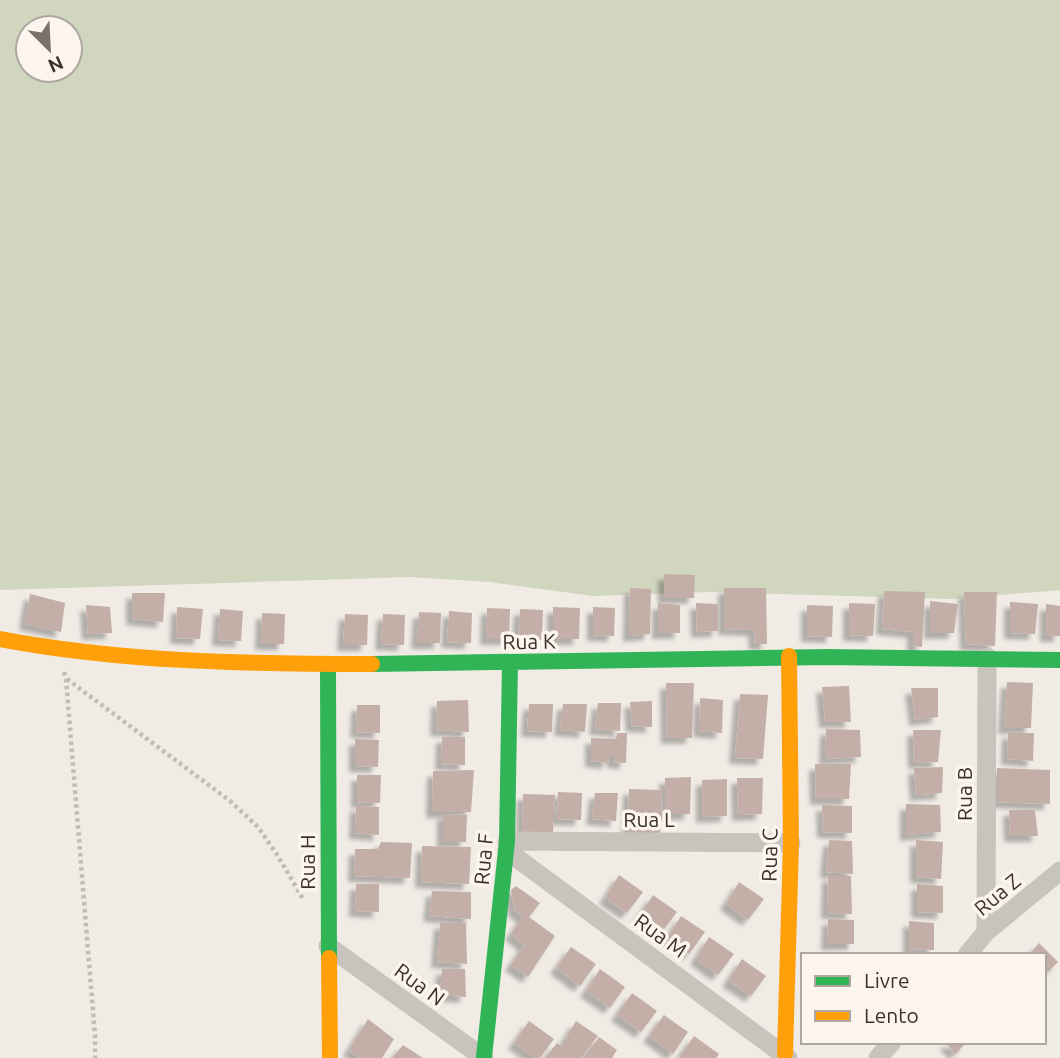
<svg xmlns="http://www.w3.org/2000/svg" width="1060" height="1058" viewBox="0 0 1060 1058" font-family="Ubuntu,sans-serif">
<defs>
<filter id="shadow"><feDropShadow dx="-6" dy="6" stdDeviation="2" flood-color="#0004"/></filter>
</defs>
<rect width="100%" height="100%" fill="#f0ebe5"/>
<path fill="#d1d6bf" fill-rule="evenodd" d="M0,0H1060V590L953,599L708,592L593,596L490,582L410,577L0,590ZM28,28H70V70H28Z"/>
<path fill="#c3afa7" filter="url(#shadow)" d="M664,574L695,575L694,598H664Z
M630,588L651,589L650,634L629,636Z
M724,588H766L767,644H755L754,630L724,629Z
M884,591L925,592L922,647L913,646V632L882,629Z
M964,592H997L995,646L966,644Z
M132,593H165L163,622L132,619Z
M30,594L65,603L61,632L25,624Z
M930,601L958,604L954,633H930Z
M1010,602L1038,604L1035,634L1010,633Z
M658,603L680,605V633H658Z
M696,603L718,604V631L697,632Z
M849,603L875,604L873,636L849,635Z
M1046,604L1060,606V636H1046Z
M86,605L110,607L112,633L88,634Z
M807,605L833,606L832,637L807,636Z
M177,607L203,609L200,639L176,638Z
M553,607L580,608L579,639H553Z
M593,607L615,608L614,636L593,635Z
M487,608L510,609L509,639H486Z
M220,609L243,611L241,641L218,640Z
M520,609L543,610L542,640H518Z
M449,611L472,613L471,643L447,642Z
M419,612L441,613L440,643H417Z
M262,613L285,614L284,644H261Z
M345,614L368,615L367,645H343Z
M383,614L405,615L404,645L381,644Z
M1007,682L1033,683L1031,728H1004Z
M666,683H694L692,738H667Z
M849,686L851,722H825L822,687Z
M911,688H938V717L915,720Z
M740,694L768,695L763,759L735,758Z
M700,698L723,700L722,733L699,731Z
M468,700L469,732L436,730L437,701Z
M652,701V727L632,726L630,702Z
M598,703H621L620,731L595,729Z
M529,704H553L552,732L527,731Z
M563,704H587L585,732L560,730Z
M357,705H380V733L356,732Z
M826,729L860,730L861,757L825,759Z
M913,730H941L938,762L914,763Z
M617,733H627L626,763L613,762V756H609L608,763L591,761V738L616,739Z
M1008,733H1034L1033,761L1007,759Z
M442,737H465V765L441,764Z
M355,739L379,740L378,767L355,766Z
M815,764H851L849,799H816Z
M943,767L942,793L916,795L914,768Z
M997,768L1050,770V804L997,802Z
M474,770L471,812H432L433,771Z
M357,775H381L380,803L357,802Z
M691,777L690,814H665V778Z
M737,778H763L762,814L738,815Z
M727,779V816L702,817V780Z
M629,789L662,790L660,833H628Z
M558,792L582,793L581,820L556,819Z
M595,793H618L616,821L592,819Z
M523,794L555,795L553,832H522Z
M906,804L940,805L941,832L906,835Z
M822,805L852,806V833L823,832Z
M356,806L379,807V835L355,833Z
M1009,810H1035L1038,836H1010Z
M443,814L467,815L466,842H443Z
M829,840L852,841L853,874L826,872Z
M916,840L943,842L941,879L916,877Z
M381,842L412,843L410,878L354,876L355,849H378Z
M422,846L471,847L469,884L421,882Z
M619,875L643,892L627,913L605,898Z
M828,876H851L852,914L827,913Z
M739,882L764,899L748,920L726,904Z
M356,884H379V912L355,911Z
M917,884L943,886V913L917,912Z
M516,886L540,903L529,917L555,936L528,977L511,965L524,945L511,934L523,917L514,910L511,890Z
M432,891L471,892V919L429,916Z
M653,895L677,912L661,933L639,917Z
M681,916L705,932L689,954L667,938Z
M828,919L854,920V944H827Z
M909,921L934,923V950L909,949Z
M440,923H466L467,964L437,962Z
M709,937L734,954L718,975L696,959Z
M1039,943L1058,962L1044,976V955H1029Z
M571,947L596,964L580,986L556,968Z
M742,959L766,976L751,996L728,981Z
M442,969H465L466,997L440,995Z
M600,969L625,987L610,1008L586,991Z
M632,993L657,1011L641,1032L617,1015Z
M664,1015L688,1032L673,1054L649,1036Z
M368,1019L394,1039L382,1058H360L349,1050Z
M529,1021L554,1039L540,1058H535L514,1043Z
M576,1021L598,1036L581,1058H545L557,1043L561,1046Z
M694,1036L719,1054L716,1058H679Z
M599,1037L617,1050L612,1058H583Z
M945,1042H967L955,1054Z
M403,1045L423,1058H392Z"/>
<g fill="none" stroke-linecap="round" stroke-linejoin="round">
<path stroke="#c2bbb6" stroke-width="4.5" stroke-dasharray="3.5 3.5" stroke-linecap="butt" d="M64,672L66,679L95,1036V1058
M67,679L230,801L258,827L278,856L303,899"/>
<path stroke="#c9c3be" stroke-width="19" d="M507,841L791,843
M507,851L788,1058
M986,932L987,657
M328,946L484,1058
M967,955L986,932L1060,871
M878,1058L892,1042"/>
<path stroke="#30b455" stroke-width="16" d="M372,664L826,657L1060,660
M328,665L329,958
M484,1057L507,841L510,663"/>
<path stroke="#ff9f0a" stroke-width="16" d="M0,639C122,662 248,664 372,664
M329,958L330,1058
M785,1054L791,843L789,656"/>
</g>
<g text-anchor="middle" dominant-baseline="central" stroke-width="7" stroke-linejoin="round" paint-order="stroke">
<g font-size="21" fill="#3b302b" stroke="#fbf5ee">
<text transform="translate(529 641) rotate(-1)">Rua K</text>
<text transform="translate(964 794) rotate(-90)">Rua B</text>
<text x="649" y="819">Rua L</text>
<text transform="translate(769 855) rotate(-89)">Rua C</text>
<text transform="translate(483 859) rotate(-85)">Rua F</text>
<text transform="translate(307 862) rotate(-90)">Rua H</text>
<text transform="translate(997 894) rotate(-40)">Rua Z</text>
<text transform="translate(661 935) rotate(36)">Rua M</text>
<text transform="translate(420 984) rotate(36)">Rua N</text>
</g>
</g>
<rect x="801" y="953" width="245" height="91" fill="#fbf5ee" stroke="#aea6a0" stroke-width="2"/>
<rect x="815" y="976" width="35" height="10" fill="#30b455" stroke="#aea6a0" stroke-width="2"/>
<text x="864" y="988" font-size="21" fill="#3b302b">Livre</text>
<rect x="815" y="1011" width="35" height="10" fill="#ff9f0a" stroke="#aea6a0" stroke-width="2"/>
<text x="864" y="1023" font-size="21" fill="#3b302b">Lento</text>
<g transform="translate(49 49) rotate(156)"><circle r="33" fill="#fbf5ee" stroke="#aea6a0" stroke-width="2"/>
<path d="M0-5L12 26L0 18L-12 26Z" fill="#7a716c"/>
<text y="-10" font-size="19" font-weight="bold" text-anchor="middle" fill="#3b302b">N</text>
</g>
</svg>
